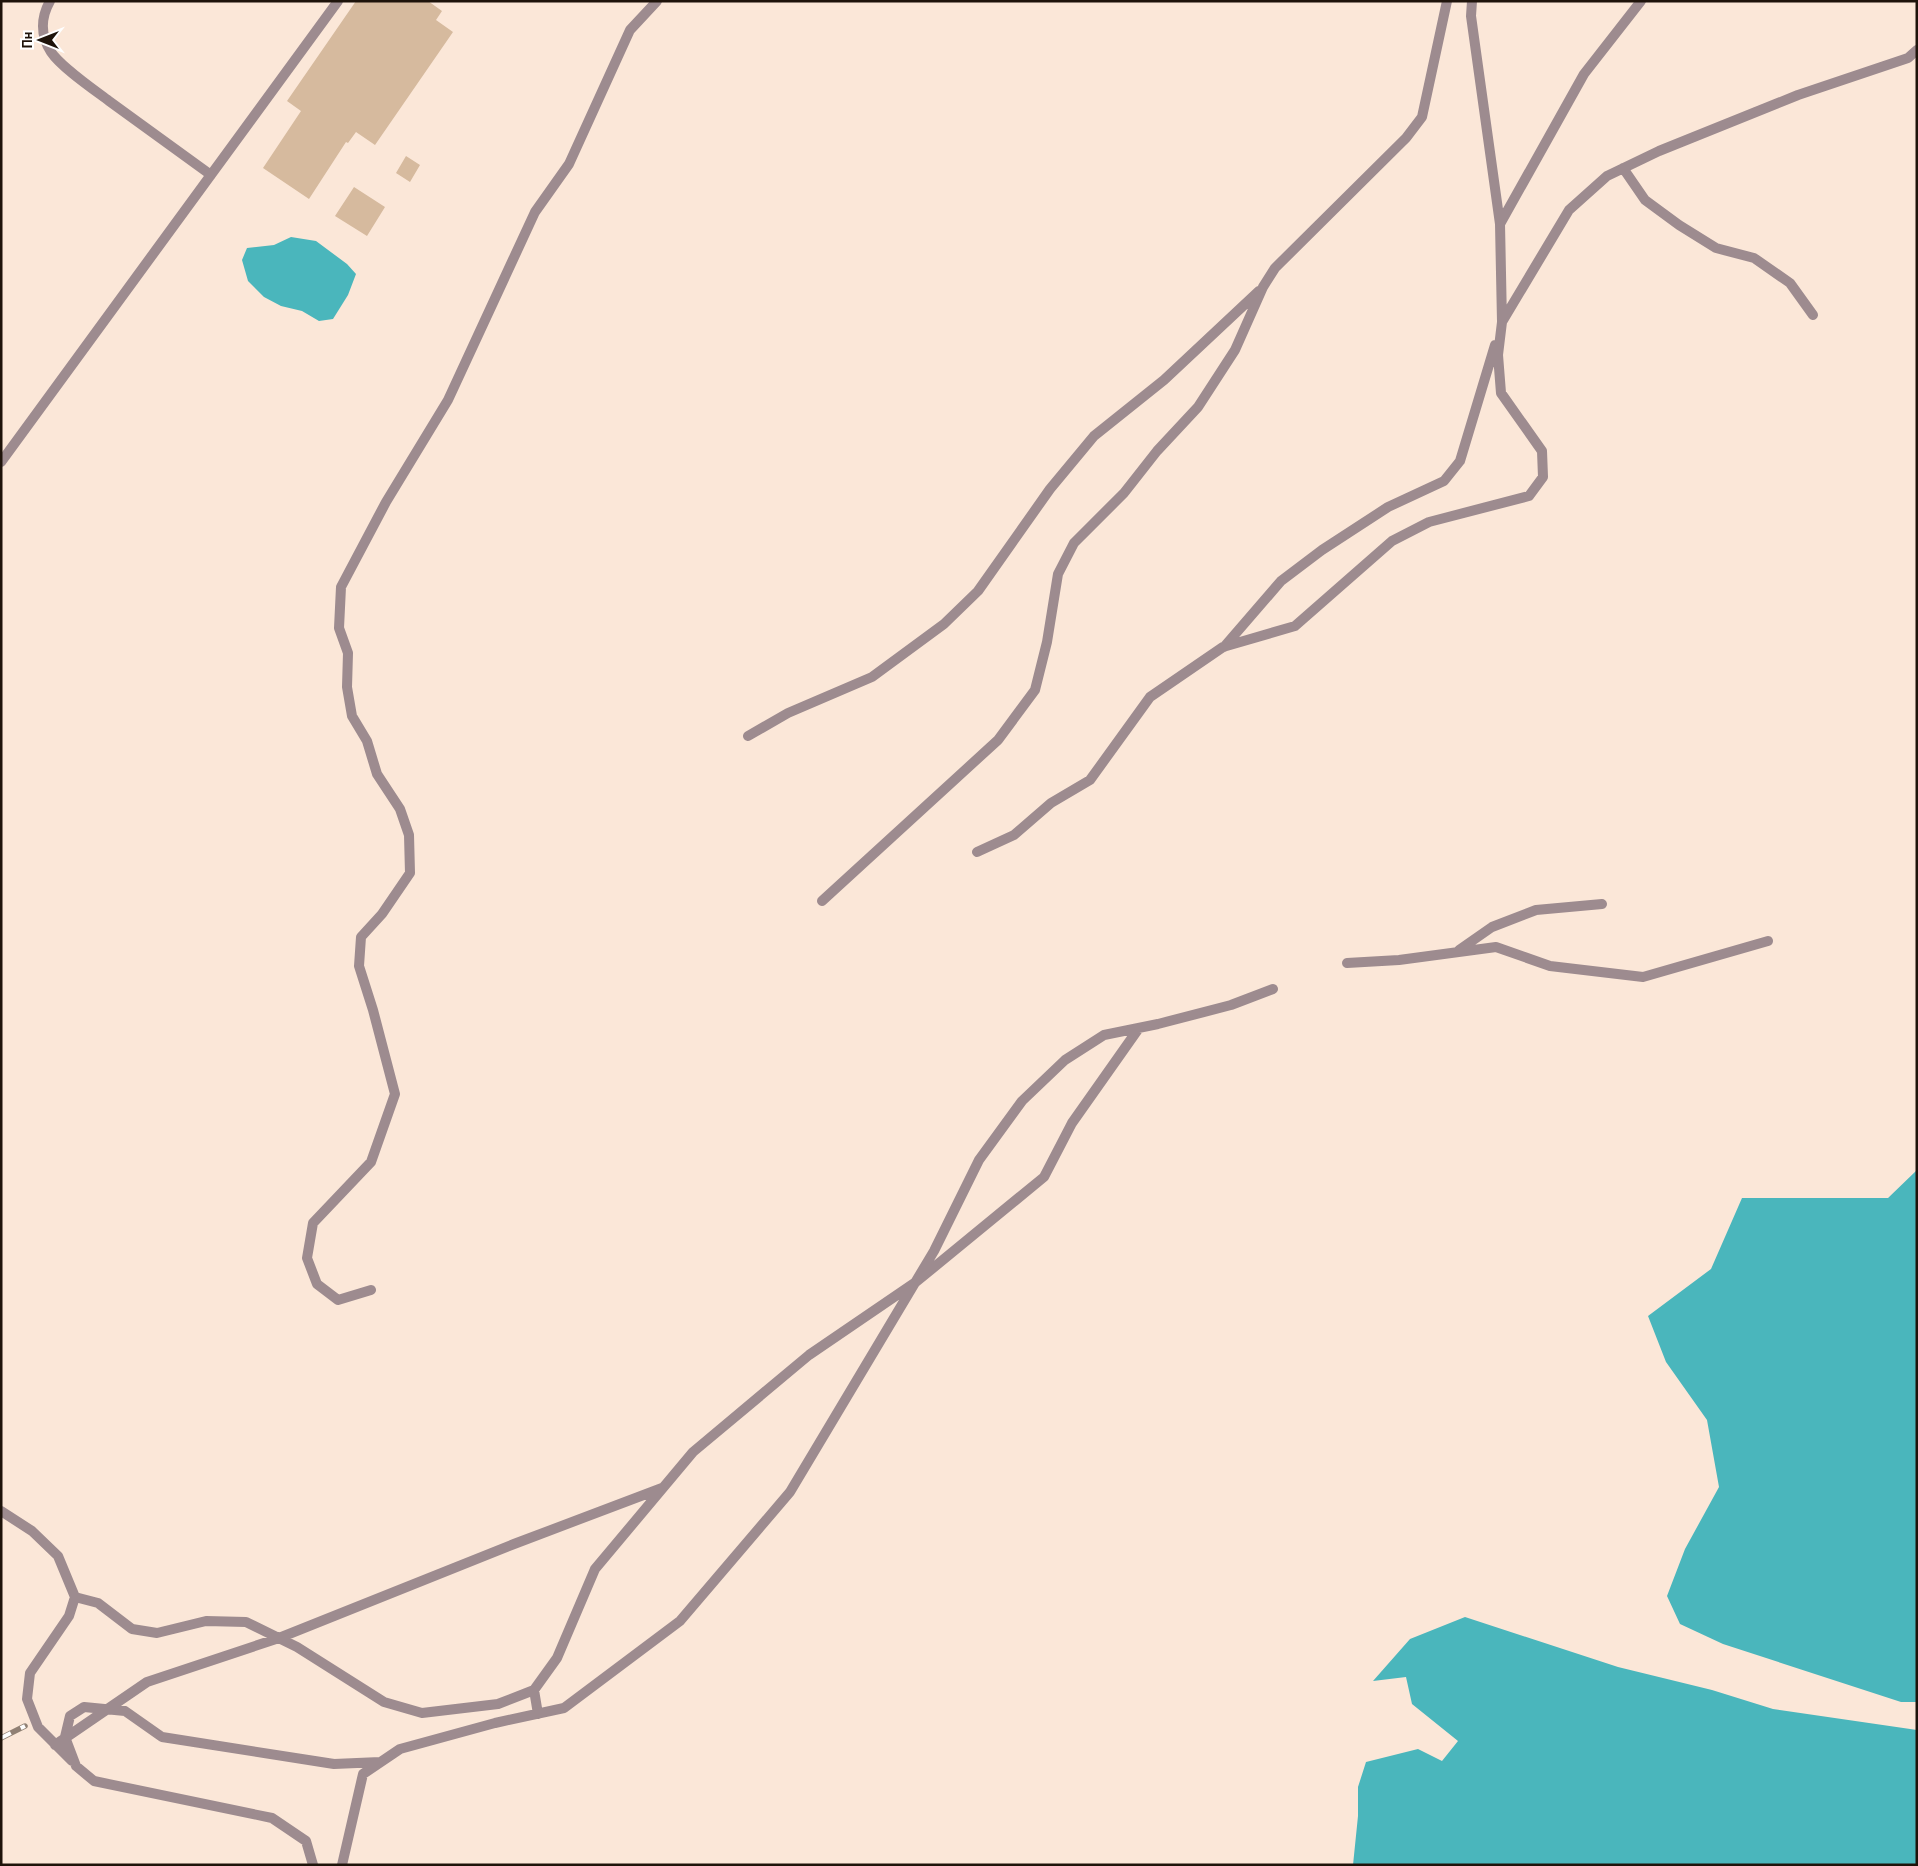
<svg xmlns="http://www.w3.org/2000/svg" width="1918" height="1866" viewBox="0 0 1918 1866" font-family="'PT Sans',sans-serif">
<rect width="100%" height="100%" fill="#fbe7d8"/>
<path fill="#4ab6bc" d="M291,237L316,241L347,264L356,274L348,295L333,319L319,321L302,311L281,306L264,297L248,281L242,260L247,248L274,245Z
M1917,1170V1702H1901L1723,1644L1680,1624L1667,1596L1685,1549L1719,1487L1707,1420L1666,1362L1648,1316L1711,1269L1742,1198H1888Z
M1465,1617L1618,1667L1712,1690L1773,1709L1917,1730V1865H1353L1358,1816V1787L1366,1762L1418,1749L1442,1761L1458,1741L1412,1704L1406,1677L1373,1681L1410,1639Z"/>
<path fill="#d6ba9e" d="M356,1H428L442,11L436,20L453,32L375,145L356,132L348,143L346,142L309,199L263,168L301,111L287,101Z
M406,156L420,165L410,182L396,173Z
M354,187L385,207L367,236L335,216Z"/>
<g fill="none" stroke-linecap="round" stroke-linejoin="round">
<path stroke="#9d8b8f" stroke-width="10" d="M50,1C41,17 40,35 51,52C61,67 93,89 109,101C143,126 177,150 211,175
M1472,1L1471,16L1500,224L1502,322
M1623,168L1645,200L1679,225L1716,248L1754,258L1790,283L1813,315
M1500,224L1584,74L1641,1
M1,462L338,1
M1224,647L1281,581L1322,550L1388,507L1444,481L1460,461L1495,345
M748,736L788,713L872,677L944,624L978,591L1050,489L1094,436L1164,380L1259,291
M977,852L1014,835L1051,803L1090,780L1150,697L1223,647L1295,626L1392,541L1429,522L1529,496L1543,477L1542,451L1501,393L1498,355L1502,322L1569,210L1607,176L1659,151L1798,95L1908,58L1917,50
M822,901L998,740L1035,690L1047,642L1058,574L1074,543L1124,493L1157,451L1198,407L1235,350L1263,287L1275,268L1406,138L1422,117L1447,1
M1459,950L1492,927L1536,910L1602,904
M1347,963L1399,960L1496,947L1550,966L1643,977L1768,941
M371,1290L338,1300L317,1284L307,1258L313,1223L371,1162L395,1094L373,1010L359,966L361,937L382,914L410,873L409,835L400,809L377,774L367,741L352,716L347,687L348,653L339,628L341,587L386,502L448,400L535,212L569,164L630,30L657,1
M1,1511L32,1531L58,1556L75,1597L98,1603L132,1629L157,1633L206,1621L246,1622L297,1647L384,1702L422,1713L498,1704L534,1690L557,1658L595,1569L693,1452L809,1355L916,1282L1044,1177L1072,1123L1139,1028
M534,1690L538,1714
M55,1745L147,1682L279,1638L514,1544L662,1488
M72,1761L38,1727L27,1699L30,1673L69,1616L75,1597
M313,1865L306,1841L272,1818L94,1781L76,1766L65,1737L70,1716L84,1707L125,1711L162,1737L334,1764L380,1762
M342,1865L363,1774L400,1749L495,1723L564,1708L680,1621L790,1492L934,1251L979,1160L1022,1101L1065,1060L1104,1035L1158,1024L1231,1005L1273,989"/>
<defs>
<path id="rail" d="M1,1738L25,1726"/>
</defs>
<use href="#rail" stroke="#908074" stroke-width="5.5"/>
<use href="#rail" stroke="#fff" stroke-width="4" stroke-dasharray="11" stroke-linecap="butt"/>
</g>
<rect width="1918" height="1866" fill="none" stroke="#1e130a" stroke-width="5"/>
<g transform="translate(40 40) rotate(270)" stroke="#ffffff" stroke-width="4" paint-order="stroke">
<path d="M0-4L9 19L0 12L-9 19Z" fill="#1e130a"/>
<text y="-8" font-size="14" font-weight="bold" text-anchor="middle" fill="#1e130a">Пн</text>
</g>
</svg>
